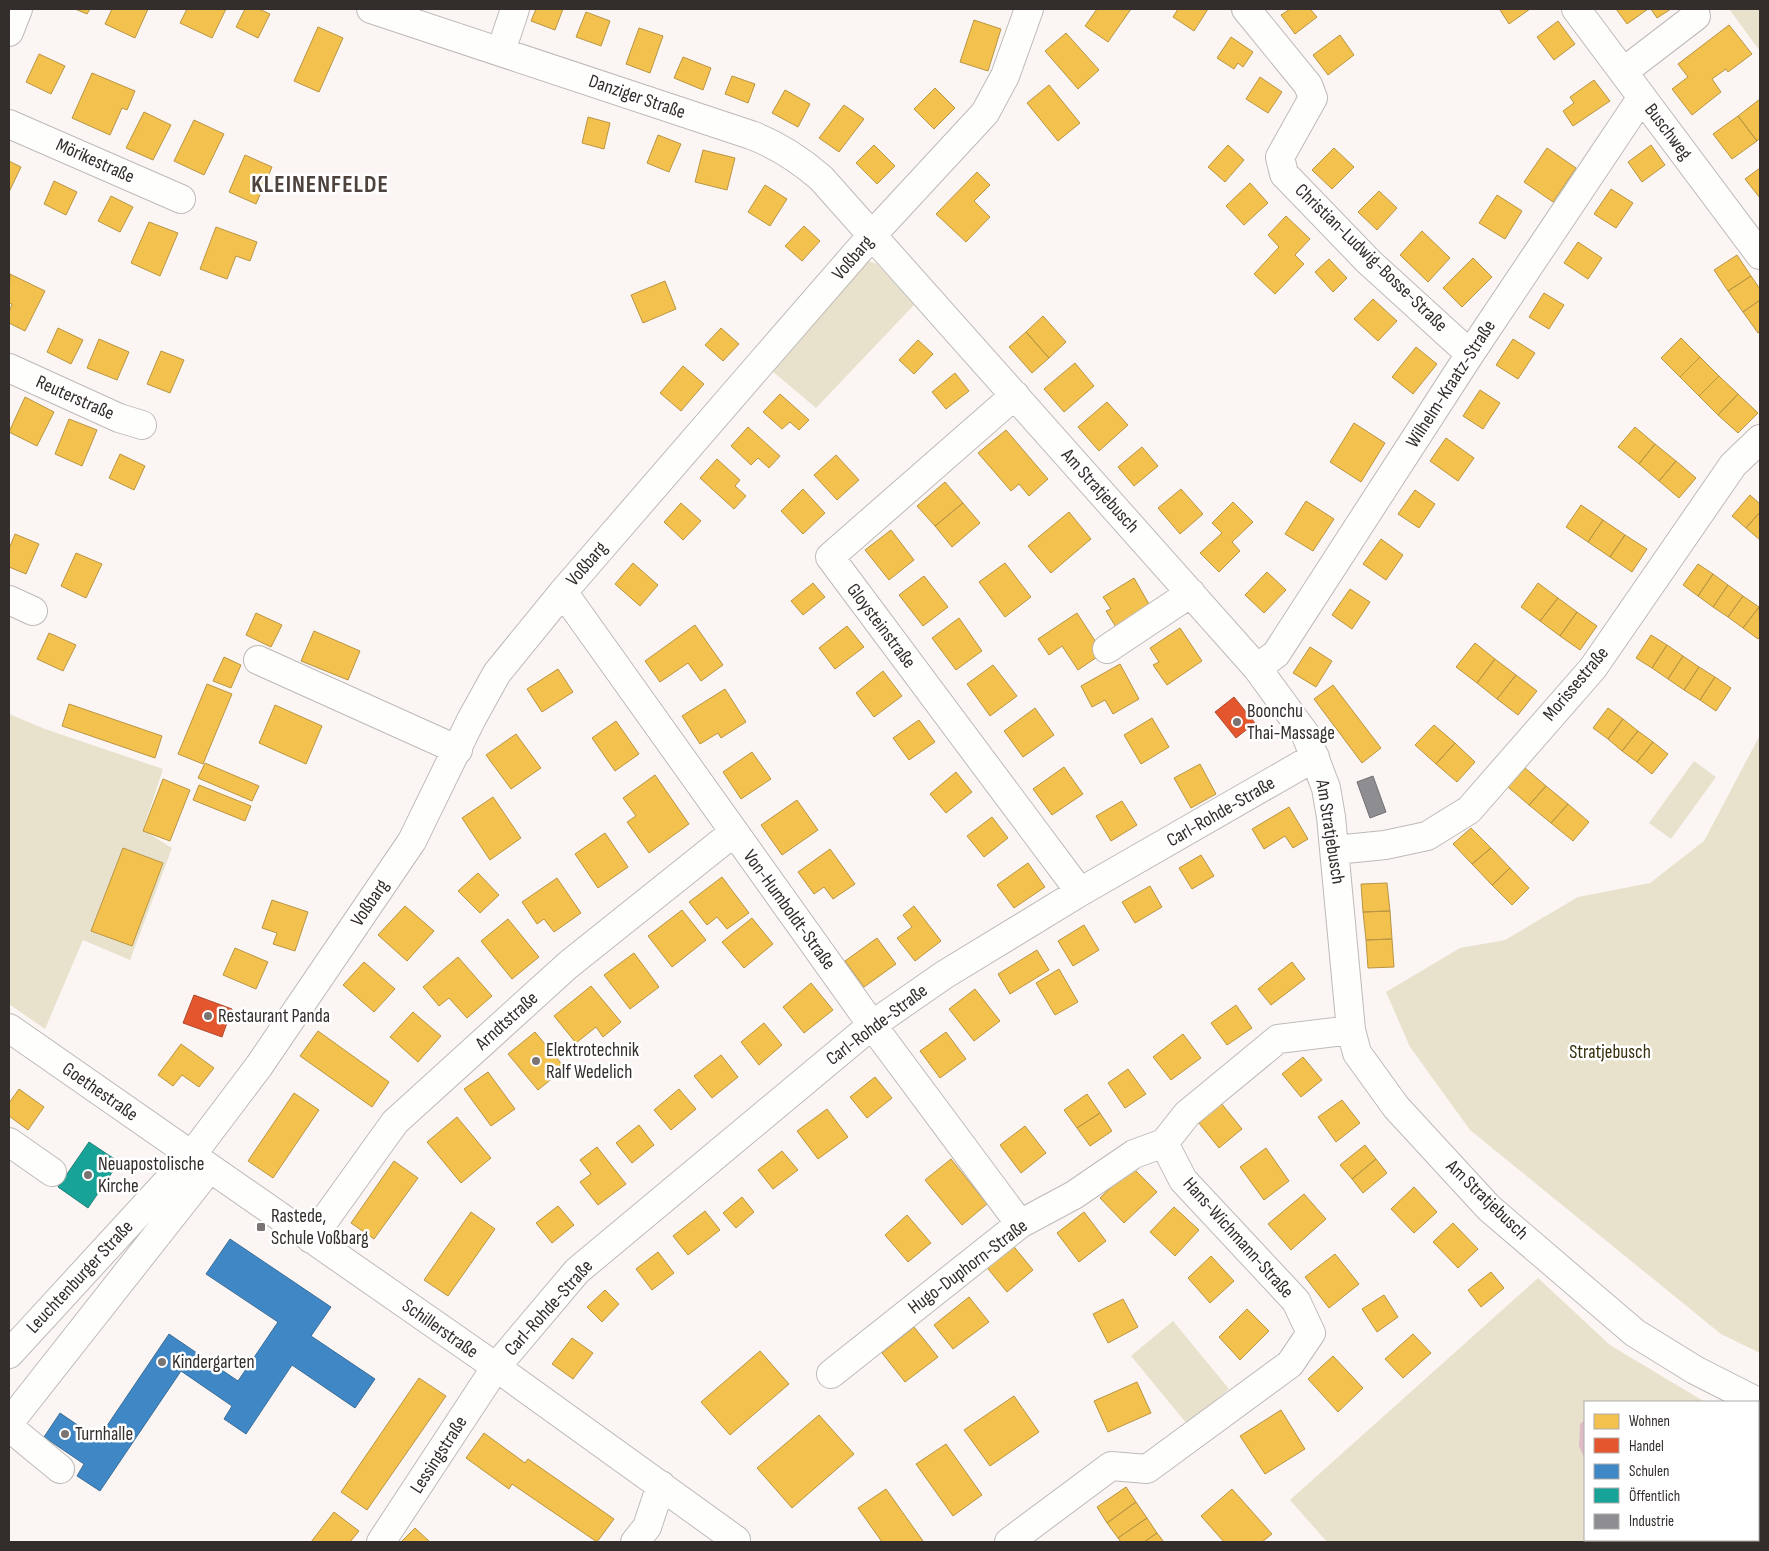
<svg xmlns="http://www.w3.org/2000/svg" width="1769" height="1551" viewBox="0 0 1769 1551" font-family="'Sofia Sans Condensed',sans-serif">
<rect width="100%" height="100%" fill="#fbf6f4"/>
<path fill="#e8e1cb" d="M1729,9H1760V51Z
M866,260L877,264L914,305L816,408L771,370Z
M9,714L45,729L163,769L143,830L172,848L130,960L83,940L45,1029L9,1004Z
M1760,735V1353L1721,1334L1470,1130L1410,1047L1386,992L1460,948L1505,940L1578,897L1650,883L1704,841Z
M1694,761L1716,777L1671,839L1649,823Z
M1538,1278L1610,1345L1705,1402H1585V1540H1756L1752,1542H1327L1290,1500Z
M1173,1321L1229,1389L1187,1424L1131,1356Z
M1758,1433L1760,1434V1537L1758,1538Z"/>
<path fill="#debcc6" d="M1585,1420V1460L1579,1446L1580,1424Z"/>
<path fill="#f2c14e" stroke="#b99544" d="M75,9H90L87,14Z
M112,9H148L135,38L105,24Z
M187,9H226L212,38L180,23Z
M245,9H259L270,14L258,38L236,27Z
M536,9H563L555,30L531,21Z
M1097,9H1131L1108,42L1085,26Z
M1178,9H1208L1194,31L1173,17Z
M1290,9H1310L1317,17L1295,34L1281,15Z
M1502,9H1530L1509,24L1500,10Z
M1616,9H1648L1627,24Z
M1651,9H1671L1657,18Z
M586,12L610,21L601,46L576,37Z
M974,20L1001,29L988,71L960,62Z
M1558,21L1575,44L1554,60L1537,37Z
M1729,25L1752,54L1728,72L1726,69L1712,79L1721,92L1692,115L1672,89L1688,77L1678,64Z
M318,27L343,38L319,92L294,81Z
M639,28L663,36L650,73L626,64Z
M1066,33L1099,70L1078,89L1045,51Z
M1340,35L1354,55L1328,75L1313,55Z
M1231,37L1253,52L1243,67L1238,63L1234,69L1217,58Z
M39,54L65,66L51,94L26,82Z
M683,57L711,68L703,90L674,78Z
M92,73L135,91L127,110L122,108L110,135L72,118Z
M732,76L755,84L748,103L725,94Z
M1260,77L1282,92L1268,113L1246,99Z
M1594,80L1610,101L1573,126L1563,111L1574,103L1570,97Z
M1049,85L1080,123L1058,141L1027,103Z
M935,88L955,108L934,129L914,109Z
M785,90L810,104L798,127L772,113Z
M1760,99V138L1757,141L1738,116Z
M844,105L864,119L839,152L819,138Z
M144,112L171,125L153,160L126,148Z
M1738,116L1757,141L1732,159L1713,134Z
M588,117L610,123L604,149L582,143Z
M194,120L224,134L204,175L174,161Z
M658,135L681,144L669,172L647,163Z
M874,145L895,166L877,184L856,163Z
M1228,145L1244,160L1225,182L1208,167Z
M1651,145L1665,165L1642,182L1628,162Z
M1334,148L1354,167L1332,189L1312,170Z
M1547,148L1576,168L1553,202L1524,182Z
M703,150L735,158L727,190L695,182Z
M245,155L272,167L256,204L229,192Z
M9,161L21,167L9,192Z
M1760,168V198L1745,179Z
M977,172L990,185L974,201L990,217L966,242L936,214Z
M54,181L77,192L66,215L44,204Z
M1250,183L1268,203L1244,225L1226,206Z
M765,185L787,199L770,226L748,212Z
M1611,189L1633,203L1616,228L1594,214Z
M1379,191L1397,208L1377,230L1358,212Z
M1497,195L1522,211L1505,239L1479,223Z
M111,196L133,207L120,232L98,221Z
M1286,216L1310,239L1295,255L1304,264L1275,294L1254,274L1279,247L1268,235Z
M149,222L178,233L160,276L131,263Z
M804,226L820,241L802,261L785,246Z
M216,227L257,242L250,261L236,256L227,279L200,269Z
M1422,231L1450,258L1428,282L1400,255Z
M1578,242L1602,258L1588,279L1564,263Z
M1737,255L1751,276L1728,291L1714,270Z
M1473,258L1492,277L1462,307L1443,288Z
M1329,259L1347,278L1333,292L1315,272Z
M10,274L45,291L25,331L9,323V312L12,304L9,303Z
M1751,276L1760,289V300L1743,312L1728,291Z
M665,281L676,309L643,323L631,295Z
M1544,293L1564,305L1549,329L1529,317Z
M1373,299L1397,321L1378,341L1354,319Z
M1760,300V331L1758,333L1743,312Z
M1043,316L1066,342L1049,358L1026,332Z
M58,328L83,340L71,364L47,352Z
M721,328L739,344L723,361L705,345Z
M1026,332L1049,358L1032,373L1009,347Z
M1681,338L1700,357L1680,377L1661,358Z
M99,339L129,352L117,380L87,368Z
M1513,339L1535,353L1518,379L1496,365Z
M918,340L933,354L914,374L899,360Z
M1416,347L1437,364L1413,394L1392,377Z
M161,351L184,360L170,393L147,384Z
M1700,357L1719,376L1699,396L1680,377Z
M1075,363L1094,386L1064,412L1044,389Z
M683,366L704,384L681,411L660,393Z
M955,373L969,391L946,409L932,392Z
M1719,376L1738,394L1718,415L1699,396Z
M1480,390L1500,403L1483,429L1463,416Z
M780,394L809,420L799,430L790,422L782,429L763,412Z
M1738,394L1758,413L1738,433L1718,415Z
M25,397L54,412L37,446L9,432Z
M1107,402L1128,425L1099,451L1078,427Z
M69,419L97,430L82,466L55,454Z
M1354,423L1385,443L1361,482L1330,462Z
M748,427L780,456L769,468L758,458L751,465L731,446Z
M1635,427L1655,444L1639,464L1618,447Z
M1006,430L1048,479L1029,496L1019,484L1011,491L978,453Z
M1446,438L1474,458L1458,481L1430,461Z
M1655,444L1676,461L1659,481L1639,464Z
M1142,447L1158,466L1134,486L1118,467Z
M120,454L145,466L134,490L109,478Z
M836,455L859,480L837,500L814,475Z
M717,459L740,480L735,486L746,496L734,509L700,478Z
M1676,461L1696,478L1679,498L1659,481Z
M945,482L963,503L935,526L917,506Z
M803,489L825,513L803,534L781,511Z
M1181,489L1203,514L1180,534L1158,508Z
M1415,490L1435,504L1419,528L1398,514Z
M1750,495L1760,504V512L1746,528L1732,516Z
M1306,501L1334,519L1313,551L1285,534Z
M1233,502L1253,522L1232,542L1240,551L1219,572L1200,553L1222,533L1212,523Z
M681,503L701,521L683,540L664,522Z
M963,503L980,523L952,547L935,526Z
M1581,505L1603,520L1588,542L1566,527Z
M1069,512L1091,539L1051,573L1028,546Z
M1760,512V540L1746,528Z
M1603,520L1625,535L1610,557L1588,542Z
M891,530L914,560L889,580L865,550Z
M15,534L39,544L26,574L9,567V549Z
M1625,535L1647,549L1632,572L1610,557Z
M1381,539L1403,555L1386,580L1363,564Z
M76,553L102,564L86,598L61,586Z
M633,563L658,585L640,606L615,584Z
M1005,563L1031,597L1005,617L979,582Z
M1698,564L1713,574L1698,596L1683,585Z
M1267,572L1286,590L1264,613L1245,595Z
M1713,574L1728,585L1713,607L1698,596Z
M924,576L948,607L923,626L899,595Z
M1134,578L1153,611L1119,632L1106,611L1111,609L1103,597Z
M813,583L825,597L803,615L791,601Z
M1538,583L1558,598L1540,621L1521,607Z
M1728,585L1743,596L1728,617L1713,607Z
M1350,589L1370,602L1352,629L1332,615Z
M1743,596L1759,607L1743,628L1728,617Z
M1558,598L1577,612L1560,636L1540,621Z
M1759,607L1760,636L1758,639L1743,628Z
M1577,612L1597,626L1580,650L1560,636Z
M256,613L282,625L271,647L246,635Z
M1077,613L1103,653L1078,670L1062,646L1049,655L1038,639Z
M959,618L982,651L956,670L932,638Z
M695,625L723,665L701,681L688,663L660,682L645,661Z
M847,626L864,647L835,669L819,648Z
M1180,628L1202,661L1167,685L1153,665L1159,662L1150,648Z
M314,631L360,651L348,680L301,661Z
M49,633L76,645L63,671L37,659Z
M1651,635L1667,645L1652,668L1636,658Z
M1475,643L1495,659L1477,683L1456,667Z
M1667,645L1683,656L1668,679L1652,668Z
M1310,647L1332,661L1316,687L1293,673Z
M1683,656L1699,667L1684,690L1668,679Z
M224,657L241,665L231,688L213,681Z
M1495,659L1516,675L1497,699L1477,683Z
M1120,664L1139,699L1113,714L1105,700L1092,707L1081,686Z
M993,665L1017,696L990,716L967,684Z
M1699,667L1715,677L1700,700L1684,690Z
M558,669L573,692L542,712L527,689Z
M883,671L902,696L874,717L856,693Z
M1516,675L1537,691L1518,715L1497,699Z
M1715,677L1731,688L1716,711L1700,700Z
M207,684L232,694L203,764L178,754Z
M1333,685L1381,748L1362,763L1314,699Z
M725,689L746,722L721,738L718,733L700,744L682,716Z
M69,704L162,736L155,758L62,726Z
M275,705L322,726L306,764L259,743Z
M1035,708L1054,735L1023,757L1004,731Z
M1608,708L1623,719L1608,739L1593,728Z
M1152,718L1169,747L1141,764L1124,735Z
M1623,719L1638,731L1622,751L1608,739Z
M919,720L935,742L909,760L893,738Z
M616,721L639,754L615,771L592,738Z
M1434,725L1455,743L1436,764L1415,745Z
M1638,731L1653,742L1637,762L1622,751Z
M516,734L541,768L511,789L486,755Z
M1653,742L1668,754L1652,774L1637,762Z
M1455,743L1475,762L1457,782L1436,764Z
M752,752L771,779L741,799L723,772Z
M205,763L259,786L252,801L198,778Z
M1200,764L1216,794L1191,808L1174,778Z
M1064,767L1083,794L1052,815L1033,789Z
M1525,768L1546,786L1529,805L1508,787Z
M956,772L972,792L946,813L930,794Z
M655,775L689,824L649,853L627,822L636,816L623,798Z
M163,779L190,790L170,841L143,831Z
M199,785L251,806L245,821L193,800Z
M1546,786L1568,804L1551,823L1529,805Z
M493,797L521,838L490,860L462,818Z
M797,800L818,830L782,855L761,825Z
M1122,801L1137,825L1111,841L1096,816Z
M1568,804L1589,822L1573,841L1551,823Z
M1289,807L1308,839L1293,848L1285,836L1264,849L1252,829Z
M992,817L1008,838L984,857L967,836Z
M1471,828L1491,848L1472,864L1453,844Z
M605,833L628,867L598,888L575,854Z
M123,848L163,863L132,946L91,931Z
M1491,848L1510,868L1492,885L1472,864Z
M830,849L855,884L833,899L824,887L814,894L798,872Z
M1201,855L1214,876L1192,889L1179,868Z
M1028,863L1045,887L1014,908L997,885Z
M1510,868L1529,888L1512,905L1492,885Z
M478,873L499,895L480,913L458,891Z
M722,877L749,913L727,929L717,917L707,925L689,902Z
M557,878L581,913L554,932L544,919L537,924L522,902Z
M1387,883L1390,911L1363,912L1361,884Z
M1150,886L1162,907L1135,923L1122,902Z
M272,900L308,912L295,951L273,944L277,933L262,928Z
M405,906L434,931L407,961L378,935Z
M914,906L941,941L915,961L897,938L912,927L903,915Z
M682,910L706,940L672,967L648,936Z
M1390,911L1392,939L1366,940L1363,912Z
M752,918L773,944L744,968L722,942Z
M508,919L539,957L512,979L481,941Z
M1084,925L1099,950L1073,966L1058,941Z
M877,938L896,964L864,987L845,961Z
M1392,939L1394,967L1368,968L1366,940Z
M235,948L268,962L256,989L223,975Z
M1037,950L1049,970L1010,994L998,974Z
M634,953L659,987L630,1009L604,975Z
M458,957L492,996L467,1018L449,998L439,1006L423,987Z
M364,962L395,989L374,1012L343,985Z
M1292,962L1305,979L1271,1005L1258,989Z
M1059,969L1078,1002L1055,1015L1036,983Z
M811,983L833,1010L804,1033L783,1007Z
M591,986L621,1022L603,1037L596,1027L576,1043L554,1016Z
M975,989L1000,1021L974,1041L949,1009Z
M1236,1005L1252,1028L1227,1045L1211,1023Z
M413,1012L441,1036L418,1062L390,1037Z
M764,1023L782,1045L759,1065L741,1042Z
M318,1031L389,1082L372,1107L300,1056Z
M535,1032L565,1068L538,1090L508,1054Z
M946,1032L966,1059L940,1078L920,1051Z
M1183,1034L1201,1058L1171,1080L1153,1057Z
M181,1044L214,1068L199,1087L182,1075L173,1086L158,1075Z
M721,1055L738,1077L712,1098L694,1076Z
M1303,1057L1322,1080L1301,1097L1282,1074Z
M1128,1069L1146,1094L1125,1108L1108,1083Z
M488,1072L515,1109L491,1126L464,1089Z
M875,1077L892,1098L867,1118L850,1097Z
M19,1089L44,1107L28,1130L9,1116V1103Z
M679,1089L696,1109L671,1130L654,1110Z
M294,1093L319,1110L273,1178L248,1161Z
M1087,1094L1100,1113L1077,1128L1064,1110Z
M1342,1100L1360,1123L1336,1142L1318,1117Z
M1221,1103L1242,1129L1219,1148L1198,1122Z
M827,1109L848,1137L818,1159L797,1131Z
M1100,1113L1112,1131L1090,1146L1077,1128Z
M457,1117L491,1158L461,1183L427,1142Z
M639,1125L654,1145L632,1163L616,1143Z
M1025,1126L1046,1153L1021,1173L1000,1145Z
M1365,1145L1376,1159L1352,1179L1340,1165Z
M597,1147L626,1184L598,1205L580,1182L591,1174L580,1160Z
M1266,1148L1289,1181L1264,1200L1240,1167Z
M782,1151L798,1170L773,1189L758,1170Z
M951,1159L987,1204L962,1225L925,1180Z
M1376,1159L1387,1173L1363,1193L1352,1179Z
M394,1161L418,1178L374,1239L351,1223Z
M1132,1167L1157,1192L1124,1223L1100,1198Z
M1414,1187L1437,1212L1414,1233L1391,1209Z
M1304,1194L1326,1219L1291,1250L1268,1224Z
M742,1197L754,1212L736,1228L723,1213Z
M558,1206L574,1225L552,1243L536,1223Z
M1174,1207L1199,1230L1175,1256L1150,1232Z
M705,1211L720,1230L688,1255L673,1236Z
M471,1212L495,1229L448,1296L424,1280Z
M1084,1212L1106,1241L1079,1262L1057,1233Z
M907,1215L931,1243L908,1262L885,1235Z
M1453,1223L1478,1249L1458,1268L1433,1242Z
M1011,1243L1033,1270L1007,1292L984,1264Z
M658,1252L674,1273L652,1290L636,1269Z
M1335,1254L1359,1284L1329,1308L1305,1277Z
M1211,1256L1234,1281L1210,1303L1188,1278Z
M1491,1272L1504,1288L1481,1307L1468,1290Z
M605,1290L619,1304L602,1322L587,1307Z
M1384,1295L1398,1317L1377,1332L1362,1309Z
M969,1297L989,1322L953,1349L934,1325Z
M1123,1299L1138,1327L1108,1343L1093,1314Z
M1247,1309L1269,1331L1240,1360L1219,1337Z
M914,1327L938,1357L905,1382L882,1353Z
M1413,1334L1431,1353L1403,1378L1385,1359Z
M572,1338L593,1353L573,1379L552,1364Z
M760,1351L789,1384L730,1435L701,1402Z
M1333,1356L1363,1388L1338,1412L1308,1379Z
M419,1378L446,1396L367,1510L341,1492Z
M1137,1382L1151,1413L1108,1432L1094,1401Z
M1014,1396L1039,1432L990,1466L964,1430Z
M1281,1410L1305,1449L1265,1474L1240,1436Z
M819,1415L854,1454L792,1508L757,1468Z
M484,1433L525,1463L528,1459L614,1519L597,1542L512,1484L509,1489L466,1458Z
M946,1444L982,1495L953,1516L916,1464Z
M1126,1487L1136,1502L1107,1523L1097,1507Z
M886,1489L923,1541L921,1542H882L858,1508Z
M1232,1489L1272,1534L1262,1542H1224L1201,1516Z
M1136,1502L1147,1518L1118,1538L1107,1523Z
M334,1512L359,1531L350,1542H311Z
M1147,1518L1157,1533L1144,1542H1121L1118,1538Z
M415,1528L430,1542H401Z
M1157,1533L1164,1542H1144Z"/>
<path fill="#e4572e" stroke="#af4a2d" d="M1234,697L1255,723L1236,738L1215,712Z
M194,995L232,1009L222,1037L183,1023Z"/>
<path fill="#3f88c5" stroke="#3b6d97" d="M230,1239L331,1307L311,1336L375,1379L355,1408L292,1365L246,1434L224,1419L232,1406L181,1371L100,1491L77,1476L84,1464L44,1437L60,1413L98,1439L169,1334L238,1381L278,1322L206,1274Z"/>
<path fill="#17a398" stroke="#1f8077" d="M89,1142L119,1162L88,1208L58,1187Z"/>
<path fill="#8d8d92" stroke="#727073" d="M1373,776L1386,812L1370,818L1357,782Z"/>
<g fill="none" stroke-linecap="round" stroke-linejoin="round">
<defs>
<path id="minor" d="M371,9L751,135C778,145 799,159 821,178L1257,668L1306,735L1326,788L1331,817L1351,1030L1357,1053L1396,1107L1489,1208L1635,1333L1695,1370L1760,1403
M1246,9L1308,85L1313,98L1280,157L1284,174L1369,262L1470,354
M1576,9L1760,255
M9,32L18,9
M501,51L515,9
M1623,72L1696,16
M9,124L181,199
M9,368L119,418L142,425
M1015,395L830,557L1080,892
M563,592L872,1025L1020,1224
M9,600L33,611
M1107,649L1191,593
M258,660L458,750
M1257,668L1276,654L1470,354L1642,97
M1335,850L1385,845L1427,836L1469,810L1593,668L1733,465L1760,439
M9,1028L496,1367L736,1540
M9,1142L52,1172
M311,1239L395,1122L568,965L733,833
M9,1354L191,1156L259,1066L412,841L471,720L497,673L563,592L761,363L873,234L985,113L1005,76L1029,9
M831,1374L1020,1224L1074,1195L1134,1154L1164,1143
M9,1423L209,1169
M9,1427L60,1469
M381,1542L496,1367L577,1271L872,1025L944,975L1080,892L1315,757
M635,1542L647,1527L661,1485
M1009,1542L1111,1466L1147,1469L1290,1364L1311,1333L1296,1301L1183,1180L1164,1143L1187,1114L1278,1039L1351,1030"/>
</defs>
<use href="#minor" stroke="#bebab7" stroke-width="30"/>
<use href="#minor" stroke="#fefefd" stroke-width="28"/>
</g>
<g fill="#797371" stroke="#fff" stroke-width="2">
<circle cx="1237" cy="722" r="5"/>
<circle cx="208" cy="1016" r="5"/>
<circle cx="536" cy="1061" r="5"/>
<circle cx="88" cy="1175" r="5"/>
<rect x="256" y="1222" width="10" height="10" rx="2.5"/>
<circle cx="162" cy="1362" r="5"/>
<circle cx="65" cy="1434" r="5"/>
</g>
<g text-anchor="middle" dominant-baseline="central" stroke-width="5" stroke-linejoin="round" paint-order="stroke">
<g font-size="19" fill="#332d2b" stroke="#fff">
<text transform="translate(637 97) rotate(19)">Danziger Straße</text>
<text transform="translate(1668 132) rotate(53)">Buschweg</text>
<text transform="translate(95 161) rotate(24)">Mörikestraße</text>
<text transform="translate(853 258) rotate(-49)">Voßbarg</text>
<text transform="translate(1371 258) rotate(44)">Christian-Ludwig-Bosse-Straße</text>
<text transform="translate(1451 384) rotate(-57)">Wilhelm-Kraatz-Straße</text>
<text transform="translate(75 398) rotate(24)">Reuterstraße</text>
<text transform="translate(1100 491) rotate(48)">Am Stratjebusch</text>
<text transform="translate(587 564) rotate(-49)">Voßbarg</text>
<text transform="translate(881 626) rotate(53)">Gloysteinstraße</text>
<text transform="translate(1576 684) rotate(-50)">Morissestraße</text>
<text transform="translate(1221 812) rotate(-30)">Carl-Rohde-Straße</text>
<text transform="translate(1330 832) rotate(81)">Am Stratjebusch</text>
<text transform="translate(370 903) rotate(-56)">Voßbarg</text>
<text transform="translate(789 910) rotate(54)">Von-Humboldt-Straße</text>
<text transform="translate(507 1021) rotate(-42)">Arndtstraße</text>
<text transform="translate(877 1025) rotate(-37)">Carl-Rohde-Straße</text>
<text transform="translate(100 1092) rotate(35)">Goethestraße</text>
<text transform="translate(1487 1200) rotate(44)">Am Stratjebusch</text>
<text transform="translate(1238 1238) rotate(48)">Hans-Wichmann-Straße</text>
<text transform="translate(968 1267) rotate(-37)">Hugo-Duphorn-Straße</text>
<text transform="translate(80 1277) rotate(-47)">Leuchtenburger Straße</text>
<text transform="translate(549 1308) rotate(-48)">Carl-Rohde-Straße</text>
<text transform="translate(440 1329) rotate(35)">Schillerstraße</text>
<text transform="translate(439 1455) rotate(-57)">Lessingstraße</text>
</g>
<g font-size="19" fill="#332d2b" stroke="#fff" text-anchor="start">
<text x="1247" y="711">Boonchu<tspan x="1247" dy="22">Thai-Massage</tspan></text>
<text x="218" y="1016">Restaurant Panda</text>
<text x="546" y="1050">Elektrotechnik<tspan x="546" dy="22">Ralf Wedelich</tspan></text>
<text x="98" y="1164">Neuapostolische<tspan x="98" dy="22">Kirche</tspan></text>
<text x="271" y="1216">Rastede,<tspan x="271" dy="22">Schule Voßbarg</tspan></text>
<text x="172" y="1362">Kindergarten</text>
<text x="75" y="1434">Turnhalle</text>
</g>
<g font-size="19" fill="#352e0a" stroke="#fff">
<text x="1610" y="1052">Stratjebusch</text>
</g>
<g font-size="24" font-weight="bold" letter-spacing="1" fill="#4d423c" stroke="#fff">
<text x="320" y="184">KLEINENFELDE</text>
</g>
</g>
<rect width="1769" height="1551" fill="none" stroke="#332d2b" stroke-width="20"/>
<rect x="1584" y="1401" width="175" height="140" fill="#ffffff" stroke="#adabaa"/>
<rect x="1594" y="1414" width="25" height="15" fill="#f2c14e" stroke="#adabaa"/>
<text x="1629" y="1426" font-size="15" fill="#332d2b">Wohnen</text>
<rect x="1594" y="1438" width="25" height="15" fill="#e4572e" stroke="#adabaa"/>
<text x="1629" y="1451" font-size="15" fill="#332d2b">Handel</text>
<rect x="1594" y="1464" width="25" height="15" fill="#3f88c5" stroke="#adabaa"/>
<text x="1629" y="1476" font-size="15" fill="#332d2b">Schulen</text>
<rect x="1594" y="1488" width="25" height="15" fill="#17a398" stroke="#adabaa"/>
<text x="1629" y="1501" font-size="15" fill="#332d2b">Öffentlich</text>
<rect x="1594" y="1514" width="25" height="15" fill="#8d8d92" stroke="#adabaa"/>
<text x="1629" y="1526" font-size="15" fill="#332d2b">Industrie</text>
</svg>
